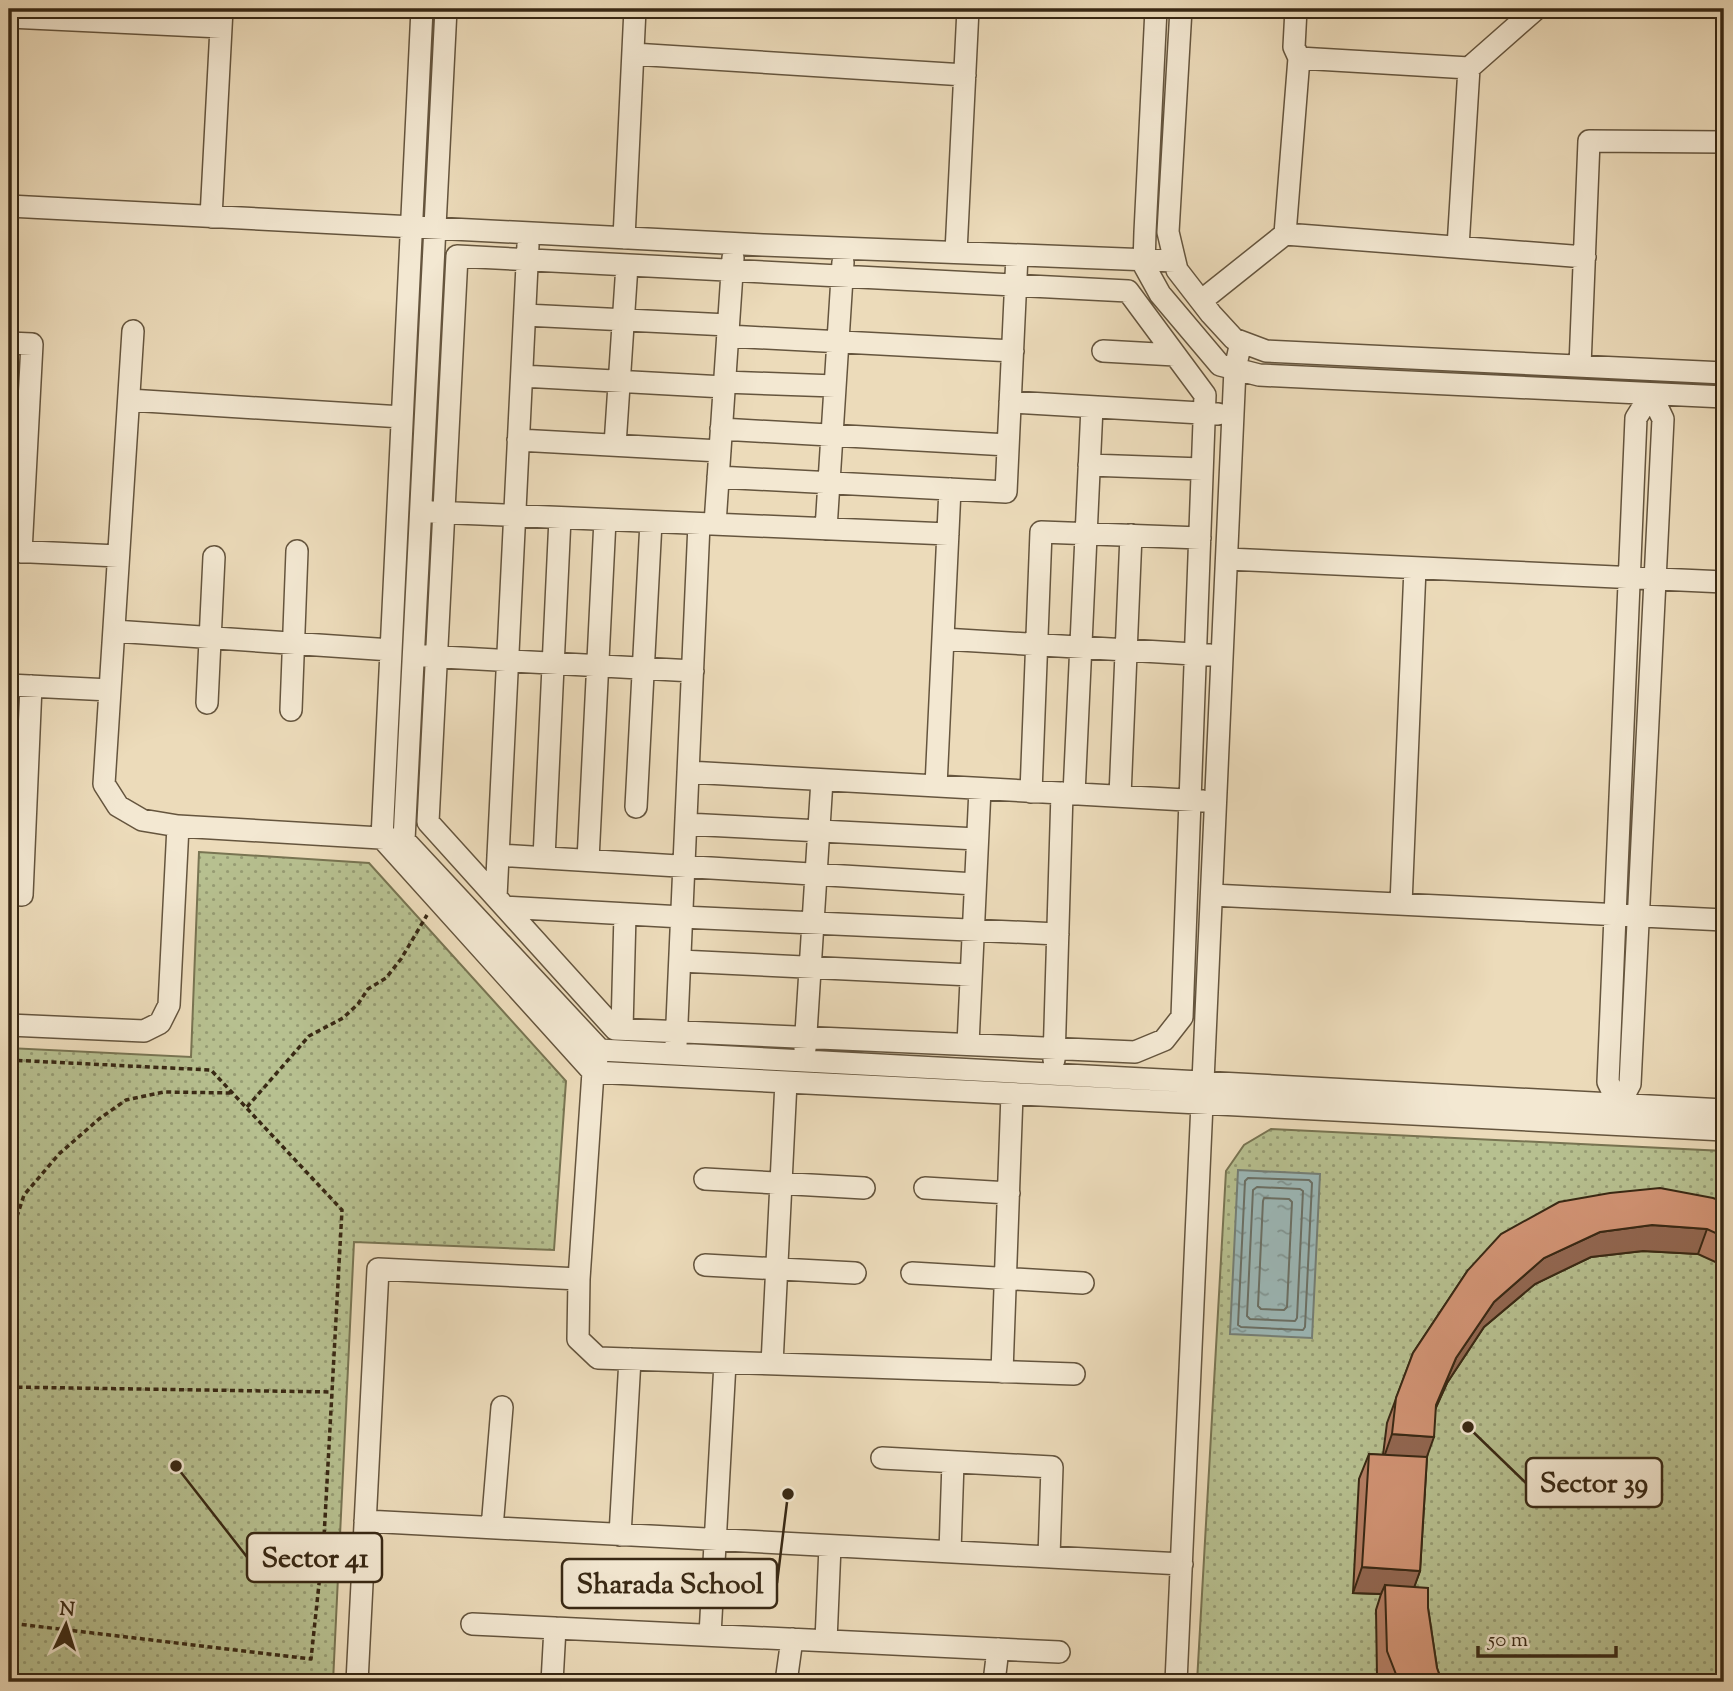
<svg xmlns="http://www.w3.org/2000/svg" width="1733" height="1691" viewBox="0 0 1733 1691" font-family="'Sorts Mill Goudy',serif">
<defs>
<pattern id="park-dots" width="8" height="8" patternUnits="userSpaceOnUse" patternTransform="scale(1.75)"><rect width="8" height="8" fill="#b7c090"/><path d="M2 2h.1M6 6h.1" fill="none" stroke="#969c74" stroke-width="1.8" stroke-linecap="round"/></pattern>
<pattern id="water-ripples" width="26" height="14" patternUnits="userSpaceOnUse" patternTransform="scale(1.75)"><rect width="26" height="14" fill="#9cb9b9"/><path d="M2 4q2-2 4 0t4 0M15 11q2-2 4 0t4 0" fill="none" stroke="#809695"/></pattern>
</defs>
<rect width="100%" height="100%" fill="#ecdbba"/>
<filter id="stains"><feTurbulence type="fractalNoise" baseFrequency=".00286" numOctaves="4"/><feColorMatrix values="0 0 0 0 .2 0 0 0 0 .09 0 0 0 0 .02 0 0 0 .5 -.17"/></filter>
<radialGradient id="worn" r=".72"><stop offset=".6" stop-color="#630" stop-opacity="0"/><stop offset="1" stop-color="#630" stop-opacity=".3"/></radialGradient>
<path fill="url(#park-dots)" stroke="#787452" stroke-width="2" d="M199,852L369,863L566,1081L554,1250L354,1242L333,1682H9V1048L191,1057Z
M1271,1129L1724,1151V1682H1197L1226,1171L1244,1145Z"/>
<path fill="url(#water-ripples)" stroke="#747f77" stroke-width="2" d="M1238,1170L1320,1174L1312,1338L1230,1334Z"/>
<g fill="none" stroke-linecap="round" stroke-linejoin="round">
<path stroke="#6a7066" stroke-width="2" d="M1248,1178L1309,1180L1312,1183L1305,1327L1303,1330L1241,1327L1238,1325L1245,1181Z
M1257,1187L1300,1189L1303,1191L1297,1318L1295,1321L1250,1319L1247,1316L1253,1190Z
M1264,1198L1289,1199L1292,1202L1287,1307L1284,1310L1261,1309L1258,1306L1263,1201Z"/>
<defs>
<path id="minor" d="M422,9L382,838L593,1072L1724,1130
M446,9L404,840L600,1050L1724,1110
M1156,9L1145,232L1144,265L1160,294L1220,365L1259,375L1724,397
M1181,9L1168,232L1177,270L1211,314L1234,339L1266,351L1724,373
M1296,9L1294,47L1299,58L1285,234L1585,257
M9,17L221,27
M633,54L965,75
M1299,58L1469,68L1458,247
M1469,68L1536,9
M9,206L763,245L1175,261
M211,217L222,9
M624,238L635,9
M956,252L968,9
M457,256L1128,291L1205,395L1182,1017L1164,1040L1135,1052L615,1029L428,822Z
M1201,301L1285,234
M525,315L728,325
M133,331L104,784L118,806L142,820L178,826
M728,336L1013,351
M9,343L32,344L21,552
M1103,351L1175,355
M1580,366L1589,141L1724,142
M522,376L724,387
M724,382L835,386
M129,400L402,417
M1010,402L1218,414
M721,429L1008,445
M518,440L720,451
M615,445L627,265
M1089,465L1202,469
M718,477L1006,492L1017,255
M432,512L948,534
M715,524L733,258
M826,529L843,262
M9,551L118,556
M1227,559L1724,582
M114,631L391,650
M943,639L1210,655
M425,656L693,671
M9,685L110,690
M207,703L214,557
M291,710L297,551
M688,772L1203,801
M936,786L950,489
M1031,792L1041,532L1200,538
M1074,794L1092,407
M1120,796L1131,535
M636,807L651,522
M686,824L977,839
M498,855L975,884
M544,858L560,518
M588,860L605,520
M9,894L22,895L31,686
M1212,895L1724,920
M496,897L528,245
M1401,904L1415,568
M505,907L682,917L1058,934
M680,961L971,975
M9,1025L144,1031L160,1023L169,1005L178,826L397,839
M622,1029L625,914
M968,1044L980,789
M676,1045L699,524
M805,1049L822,780
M1054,1060L1062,793
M1619,1105L1608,1082L1636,418L1651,394
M1619,1105L1630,1084L1663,419L1651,394
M705,1179L864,1188
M925,1188L1009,1193
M705,1265L855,1273
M912,1273L1083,1283
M579,1279L578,1339L598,1358L1074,1374
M772,1364L786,1082
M1002,1372L1012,1094
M882,1458L1052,1467L1049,1557
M365,1521L1182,1564
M492,1528L502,1407
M620,1535L630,1359
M950,1552L953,1462
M472,1624L1059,1652
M710,1635L725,1363
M826,1641L830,1546
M357,1682L378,1269L579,1279L593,1072L597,1059
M552,1682L555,1628
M786,1682L792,1639
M994,1682L998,1649
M1176,1682L1235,369L1241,342"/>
</defs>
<use href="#minor" stroke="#65553e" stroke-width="24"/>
<path stroke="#382814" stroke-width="3.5" stroke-dasharray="5 3.5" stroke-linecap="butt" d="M9,1060L211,1070L342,1210L324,1537L311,1659L9,1623
M247,1107L309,1036L343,1018L358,1004L368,989L386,978L401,959L427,915
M9,1241L24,1195L59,1154L99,1119L126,1100L164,1092L232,1093
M9,1387L332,1392"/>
<use href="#minor" stroke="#f3e8d2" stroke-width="21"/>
</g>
<path fill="#b47e64" stroke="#382814" stroke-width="2" d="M1724,1202V1266L1698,1254L1643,1251L1591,1257L1535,1284L1484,1327L1447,1383L1435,1409L1427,1457L1420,1571L1414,1587L1428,1608L1437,1668L1442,1682H1380L1377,1676L1376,1610L1381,1594L1353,1593L1359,1479L1369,1454L1383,1455L1387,1423L1413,1353L1468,1270Z"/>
<path fill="#926751" stroke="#382814" stroke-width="2" d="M1652,1225L1707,1229L1698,1254L1643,1251L1591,1257L1535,1284L1484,1327L1447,1383L1426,1430L1436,1405L1456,1358L1494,1302L1544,1258L1600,1232Z
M1392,1434L1434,1437L1425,1462L1383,1460Z
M1362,1567L1420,1571L1411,1596L1385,1585L1381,1594L1353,1593Z"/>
<path fill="#d19374" stroke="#382814" stroke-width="2" d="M1660,1188L1713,1198L1724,1202V1237L1707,1229L1652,1225L1600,1232L1544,1258L1494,1302L1456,1358L1436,1405L1434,1437L1392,1434L1396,1398L1413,1353L1468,1270L1501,1234L1559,1202L1610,1193Z
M1369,1454L1427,1457L1420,1571L1362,1567Z
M1385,1585L1428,1588V1608L1437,1668L1442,1682H1399L1387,1651Z"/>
<path fill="none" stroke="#382814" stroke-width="2.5" d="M1468 1427L1526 1483M176 1466L247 1557M788 1494L777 1583"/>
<g fill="#382814" stroke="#f3e8d2" stroke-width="2.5">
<circle cx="1468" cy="1427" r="7"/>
<circle cx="176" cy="1466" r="7"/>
<circle cx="788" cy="1494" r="7"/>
</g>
<g fill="#f3e8d2" stroke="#382814" stroke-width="2.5">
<rect x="1526" y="1458" width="136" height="49" rx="7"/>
<rect x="247" y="1533" width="135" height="49" rx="7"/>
<rect x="562" y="1559" width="215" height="49" rx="7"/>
</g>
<g font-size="28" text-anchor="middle" font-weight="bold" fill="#382814">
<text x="1594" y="1492">Sector 39</text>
<text x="315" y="1567">Sector 41</text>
<text x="670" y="1593">Sharada School</text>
</g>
<rect width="1733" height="1691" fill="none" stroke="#ecdbba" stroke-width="35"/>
<rect x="10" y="10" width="1712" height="1670" fill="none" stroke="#382814" stroke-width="3.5"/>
<rect x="18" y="18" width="1698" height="1656" fill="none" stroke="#382814" stroke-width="2"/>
<g transform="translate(66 1625) rotate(4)" stroke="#f3e8d2" stroke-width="5" paint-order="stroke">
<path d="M0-5L12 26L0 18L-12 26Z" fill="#382814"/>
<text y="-10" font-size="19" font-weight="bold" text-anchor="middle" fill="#382814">N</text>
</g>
<path d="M1478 1646v10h138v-10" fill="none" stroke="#382814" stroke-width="3.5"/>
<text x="1488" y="1646" font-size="21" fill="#382814" stroke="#f3e8d2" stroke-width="5" paint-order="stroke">50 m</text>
<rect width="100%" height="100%" filter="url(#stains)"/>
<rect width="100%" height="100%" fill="url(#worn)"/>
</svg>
